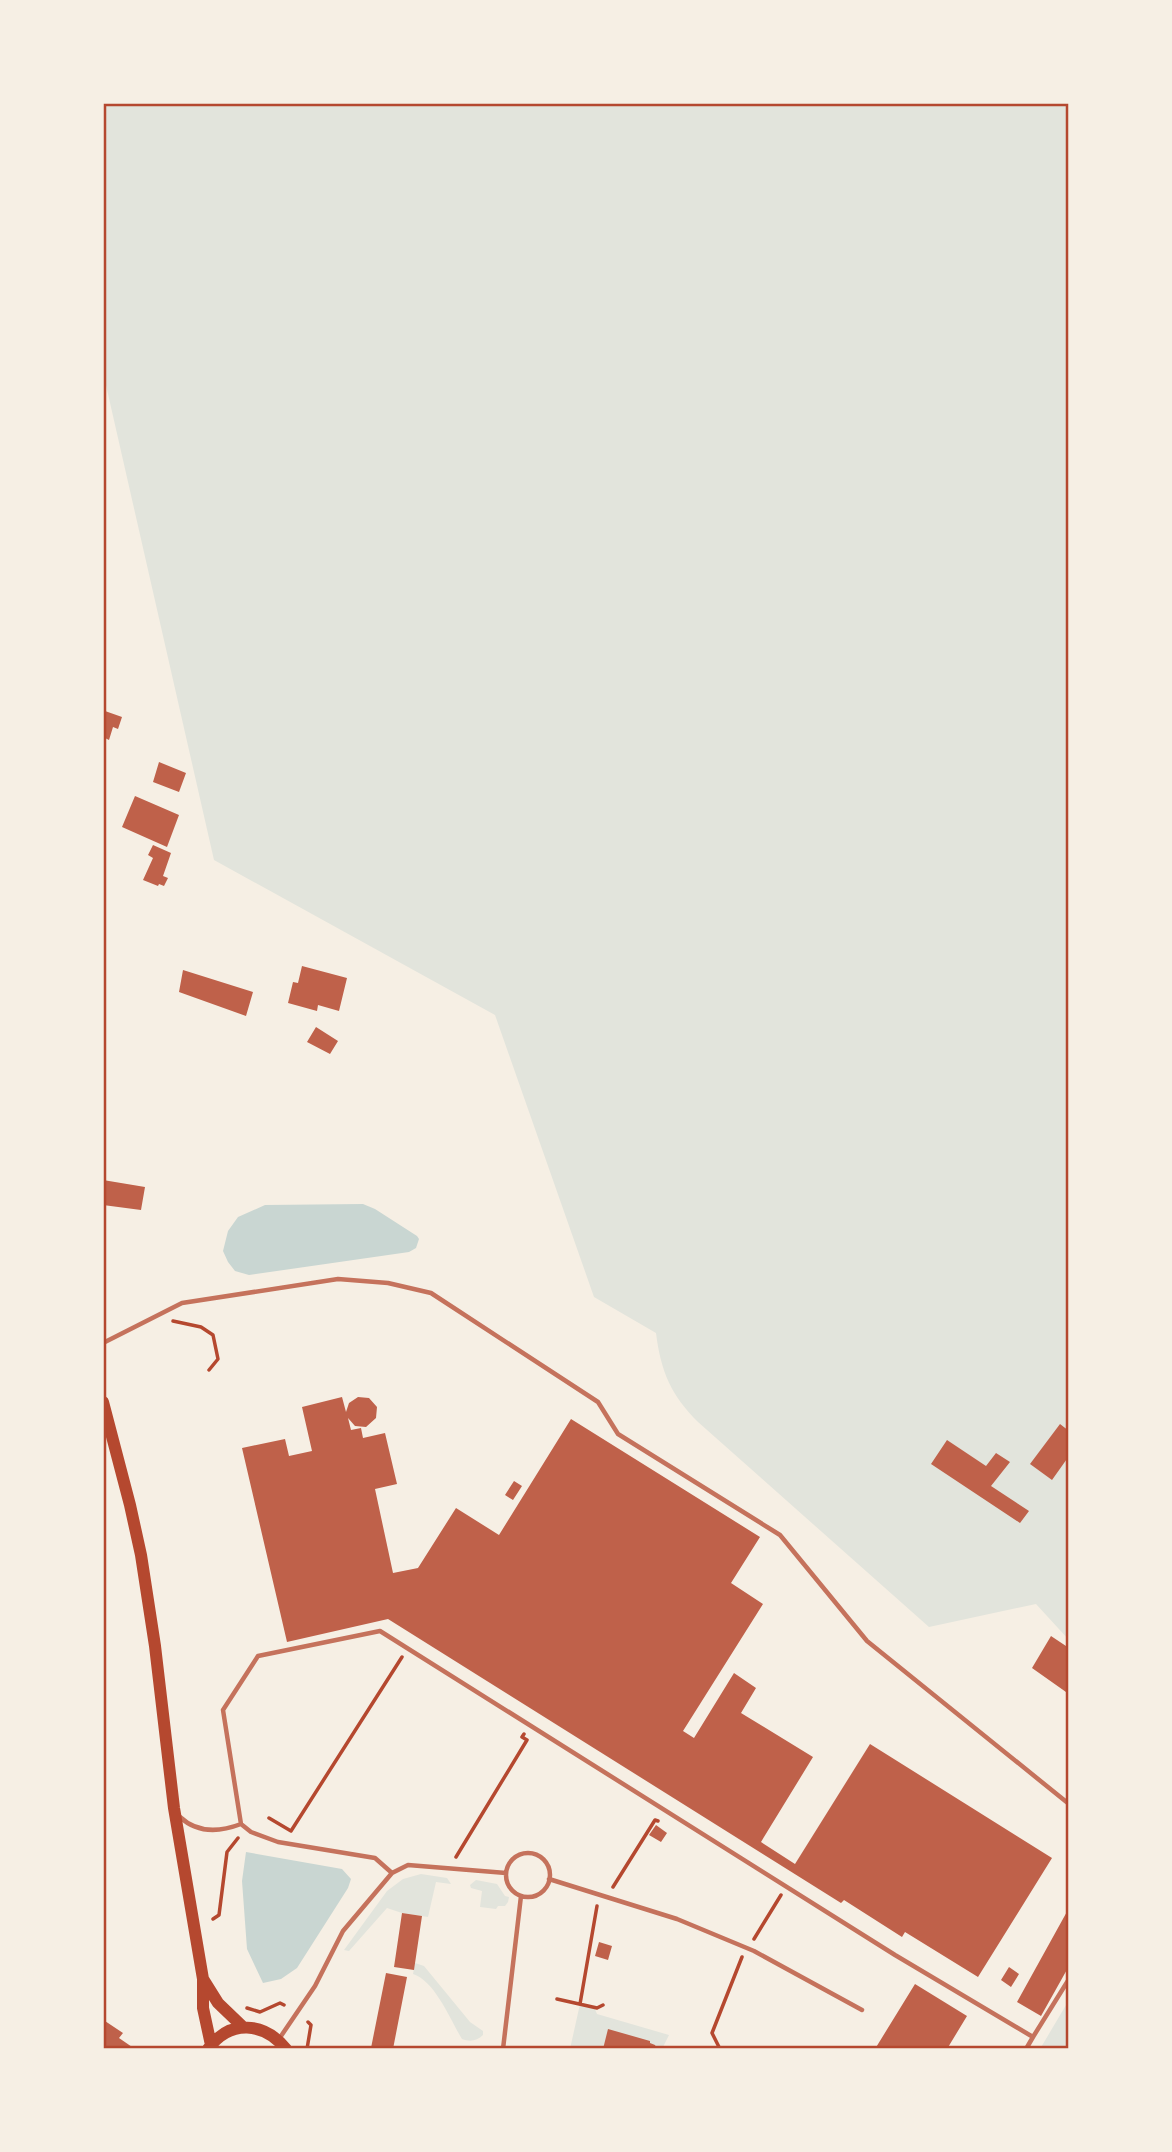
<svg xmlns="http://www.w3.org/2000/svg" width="1172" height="2152" viewBox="0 0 1172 2152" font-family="Roboto,sans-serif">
<rect width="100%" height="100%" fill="#f6efe4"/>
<path fill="#e2e4dc" d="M103,103H1069V1640L1036,1604L929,1627L698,1422C671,1395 661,1372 656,1333L594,1297L495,1015L214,860L103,372Z
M421,1874L447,1878L451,1884L436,1882L428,1917L402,1913L387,1908L349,1951L344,1950L387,1891L403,1879Z
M476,1880L497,1884L505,1896L509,1897L508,1902L505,1906H498L496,1909L480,1907L482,1891L471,1888L470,1885Z
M415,1963L424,1966L470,2022L483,2031V2035C477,2041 470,2042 462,2039C450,2019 435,1981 413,1974Z
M1069,2000V2049H1040Z
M580,2004L594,2007L597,2014L669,2035L662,2049H570Z"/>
<path fill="#c9d6d2" d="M363,1204L375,1209L417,1236L419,1239L416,1248L409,1252L249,1275L235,1271L228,1262L223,1251L228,1231L238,1217L265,1205Z
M246,1852L342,1869L351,1879L348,1888L297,1968L281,1979L263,1983L247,1949L242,1881Z"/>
<path fill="#bf614a" d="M105,711L122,717L118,729L113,727L109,740L103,737Z
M159,762L186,773L179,792L153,782Z
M135,796L179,815L167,847L122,827Z
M153,845L171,853L163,876L168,878L164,886L159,884L158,886L143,880L153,858L148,855Z
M302,966L347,978L339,1011L318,1005L317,1011L288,1003L293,982L298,983Z
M183,970L253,992L246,1016L179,992Z
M316,1027L338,1041L330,1054L307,1042Z
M103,1180L145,1187L141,1210L103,1205Z
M342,1397L346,1412L349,1403L358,1397L369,1398L377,1407L376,1418L366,1427L355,1426L348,1418L351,1430L361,1428L363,1438L385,1433L397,1484L375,1489L393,1573L418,1568L456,1508L499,1535L571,1419L760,1537L731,1583L763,1604L683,1731L694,1738L734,1673L756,1688L741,1713L813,1757L761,1842L795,1864L870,1744L1052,1858L978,1977L905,1932L902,1937L844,1900L841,1903L388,1619L287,1642L242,1448L285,1439L289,1456L312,1451L302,1407Z
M1060,1424L1069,1431V1456L1052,1480L1030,1464Z
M947,1440L986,1466L996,1453L1010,1462L991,1486L1029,1511L1020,1523L931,1464Z
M514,1481L522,1486L513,1500L505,1495Z
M1051,1636L1069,1648V1690L1066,1692L1032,1668Z
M656,1825L667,1833L661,1842L649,1835Z
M1069,1908V1966L1041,2016L1017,2002Z
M402,1913L422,1916L414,1970L394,1967Z
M599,1942L612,1946L608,1960L595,1956Z
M1009,1967L1019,1974L1011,1987L1001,1980Z
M386,1973L407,1977L393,2049H374L371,2048Z
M915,1984L967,2016L947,2049H875Z
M105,2021L123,2033L119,2038L135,2049H103V2024Z
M608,2029L650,2041V2043L655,2045L657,2049H603Z"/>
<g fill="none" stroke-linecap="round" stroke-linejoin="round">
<path stroke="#b5482f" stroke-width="3.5" d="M173,1321L201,1327L213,1335L218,1359L209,1370
M269,1818L291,1831L402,1657
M456,1857L527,1740L522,1737L524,1734
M613,1887L655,1820L658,1821
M213,1919L219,1915L227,1852L238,1838
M754,1939L781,1895
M557,1999L597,2008L603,2005
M580,2004L597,1906
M247,2008L260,2012L280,2003L284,2005
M307,2049L311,2025L308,2022
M720,2049L712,2033L742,1957"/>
<path stroke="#c5725c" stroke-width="4.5" d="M103,1343L182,1303L338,1279L388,1283L431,1293L598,1402L618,1434L780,1535L867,1641L1069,1804
M180,1817C198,1834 220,1832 241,1824
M506 1875a22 22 0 1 1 44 0a22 22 0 1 1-44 0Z
M392,1873L375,1858L278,1842L251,1832L241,1824L223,1710L258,1656L380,1631L895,1955L1033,2037L1026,2049
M549,1879L677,1919L754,1951L862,2010
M1033,2037L1069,1979
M279,2039L315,1986L343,1931L392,1873L408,1865L506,1873
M503,2049L521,1896"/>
<path stroke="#b5482f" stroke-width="12" d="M103,1402L130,1505L141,1555L155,1646L174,1808L203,1979V2008L211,2045
M203,1979L218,2003L243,2027
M208,2049C230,2019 264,2022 286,2049"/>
</g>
<rect width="1172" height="2152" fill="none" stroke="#f6efe4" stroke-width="210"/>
<rect x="105" y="105" width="962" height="1942" fill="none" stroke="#b5482f" stroke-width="2.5"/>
</svg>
